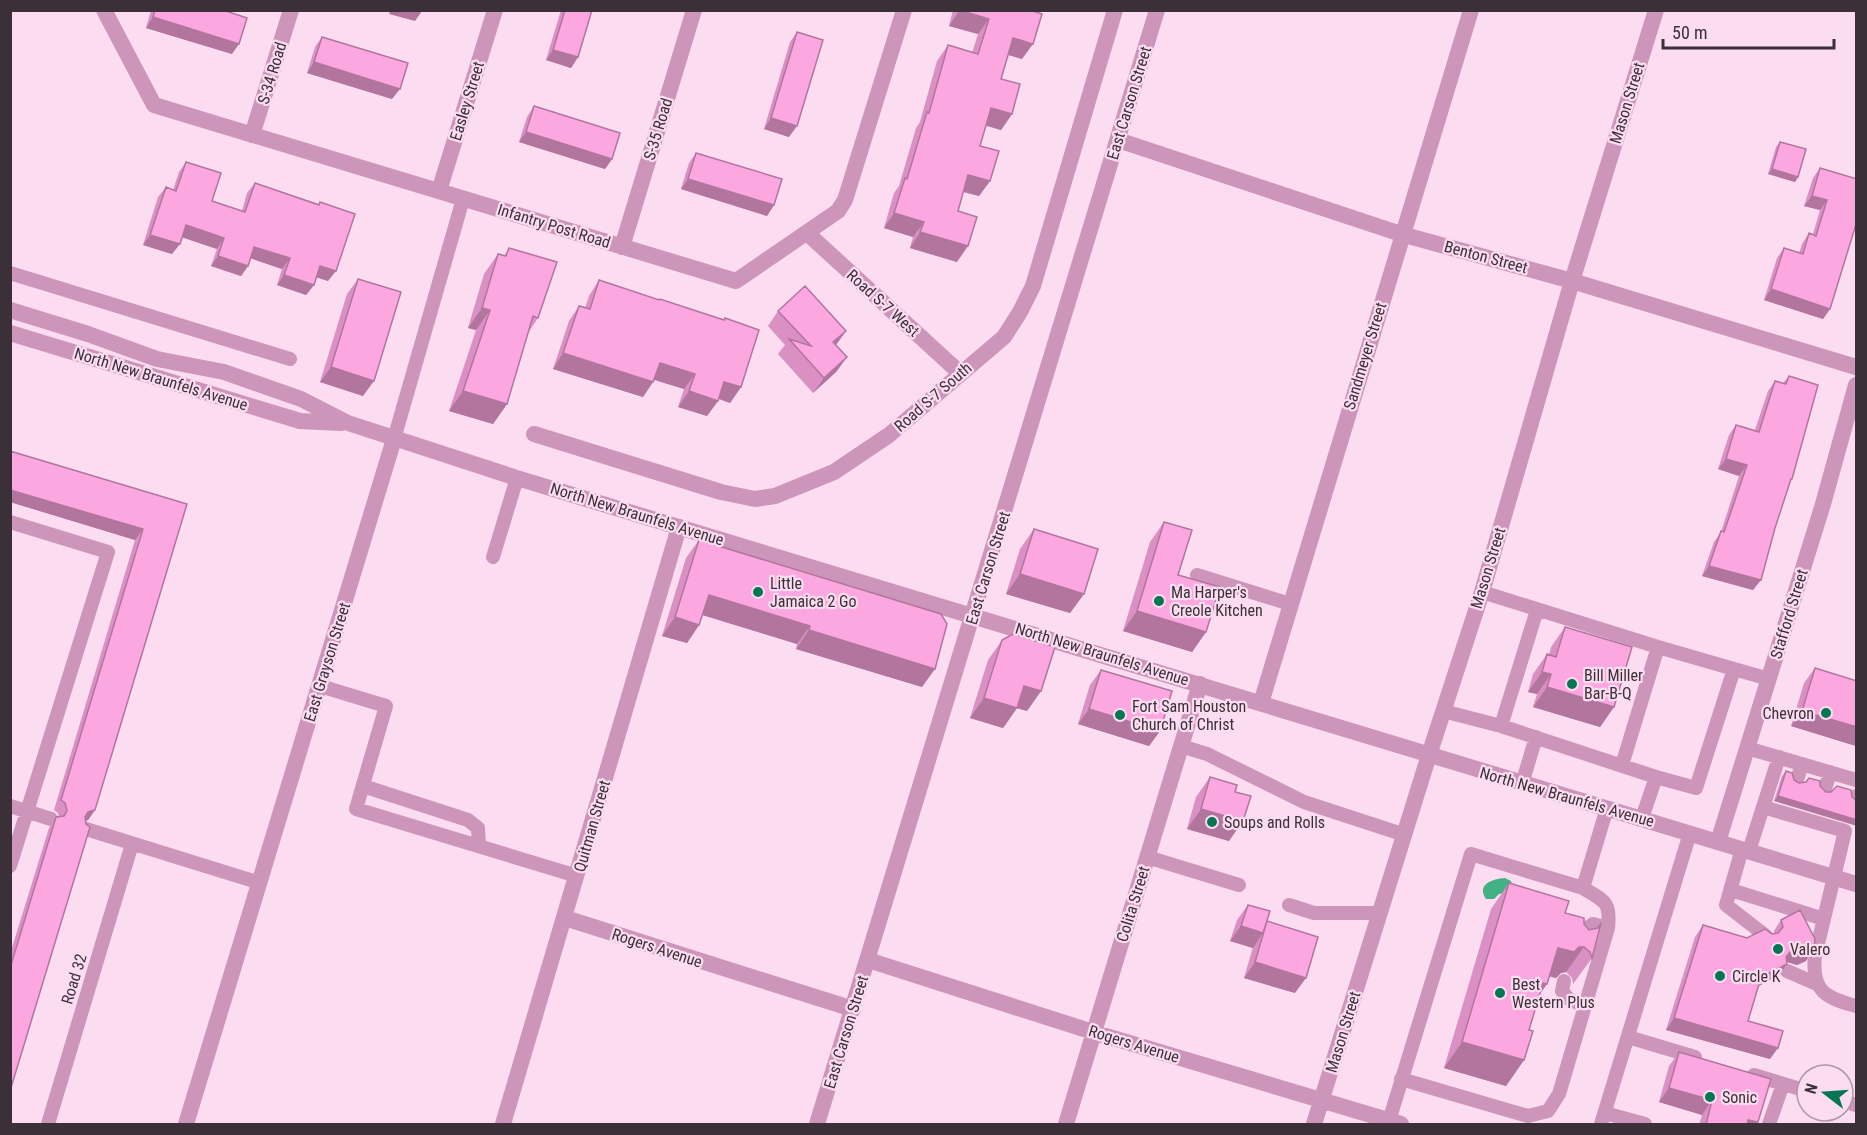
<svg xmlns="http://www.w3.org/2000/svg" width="1867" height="1135" viewBox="0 0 1867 1135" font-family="'Roboto Condensed',sans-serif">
<rect width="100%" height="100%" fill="#fbdcf0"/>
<path fill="#42b284" d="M1505,878L1511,881L1512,885L1508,892L1499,894L1494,899H1486C1476,884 1493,879 1505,878Z"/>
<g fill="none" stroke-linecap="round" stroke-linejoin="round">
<path stroke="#cd95ba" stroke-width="14" d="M10,273L290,359
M394,439L463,199
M10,522L108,552L10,866
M493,557L517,478
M1197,575L1290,604
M1482,592L1658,647
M320,686L386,706L356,809L577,876
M1443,711L1501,726L1656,777L1642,818
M1501,726L1537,610
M1181,746L1207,754L1304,802L1405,835
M1747,748L1856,780
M1622,765L1658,647L1734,669
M1656,777L1696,788L1734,669L1769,679
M1797,780L1802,764
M1522,784L1536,737
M363,786L468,820L478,828L479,846
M1825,789L1830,772
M1856,798V796
M10,806L51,819
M1763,807L1845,831L1815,956C1811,991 1826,998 1856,1006
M86,829L260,883
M1742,849L1726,905L1766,936
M1749,851L1779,757
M1147,857L1239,885
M1731,890L1824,919
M1289,905L1314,913H1379
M1577,939L1578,934L1593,924L1608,928
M1787,971L1817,984
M1564,981L1562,991L1569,999L1585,1006
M1628,1037L1695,1057
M1754,1075L1807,1091
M1401,1079L1528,1116L1548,1111L1559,1094L1608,928C1611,901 1604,901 1583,888
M1843,1101L1856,1105
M1605,1113L1645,1124
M1389,1121L1471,854L1583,888L1607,808
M48,1124L132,844
M1601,1124L1690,833
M1769,1124L1783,1084"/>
<path stroke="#cd95ba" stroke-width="16" d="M104,10L154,105L736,281L838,211L845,200L904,10
M252,135L291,10
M1118,140L1401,234L1572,281L1856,367
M439,191L495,10
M807,233L960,373
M622,247L694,10
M534,434L721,492L755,499L775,496L834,472L889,435L1004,337L1020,312L1033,286L1115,10
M1261,703L1471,10
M1718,842L1823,504L1856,385
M565,918L853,1009
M868,960L1093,1032L1401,1124
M503,1124L679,527
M817,1124L1157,10
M1066,1124L1200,684
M1314,1124L1429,755L1482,592L1572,281L1656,10"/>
<path stroke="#cd95ba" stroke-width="16" d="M10,310L88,334L157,359L224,372L301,399L348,423L517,478L1856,884
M10,333L300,421L341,423
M186,1124L394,439"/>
</g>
<path fill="#da90c2" d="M151,10H223L232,54L146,28Z
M561,10H592L578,57L571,68L546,60Z
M953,10H1030L1022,59L1008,55L1001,79L1012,114L1001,130L986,125L980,146L990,181L979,196L963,192L958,211L957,262L910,248L913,237L884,228L894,193L899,186L916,128L920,122L937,61L948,45L972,53L978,34L949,26Z
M797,32L789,137L764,129L790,42Z
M322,37L392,99L307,73L315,47Z
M534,106L612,159L605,169L519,142L527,117Z
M1780,142L1798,177L1795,182L1768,174L1776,147Z
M696,153L774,205L767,216L681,189L689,163Z
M186,162L212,201L242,211L247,193L255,183L319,204L320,202L328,281L316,277L314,285L306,295L277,285L282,269L250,258L248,266L241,276L211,266L217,249L182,237L172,254L143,245L158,197L166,187L173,190L179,172Z
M1820,168L1857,179L1830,309L1823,319L1764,300L1777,258L1784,248L1799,253L1802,244L1809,233L1813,234L1820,210L1804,206L1813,178Z
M509,248L538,318L528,333L507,404L493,424L449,411L476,330L468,328L484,274L498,254L504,256Z
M358,279L363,396L320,382L347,294Z
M599,280L659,300L723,320L725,318L741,387L730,403L719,399L707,416L678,407L684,389L654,380L643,397L553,369L569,321L579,306L585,308L589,296Z
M778,311L846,331L836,345L847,357L836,372L813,393L778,354L785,345L768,326Z
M1789,376L1792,479L1789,483L1753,590L1702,576L1714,542L1721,532L1739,476L1718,469L1729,435L1736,425L1755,430L1768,391L1775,381L1783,383Z
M10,451L187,504L95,810L88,820L86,821L10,1091V954L49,828L56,817H59L58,813L54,810L135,540L10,502Z
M1164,522L1178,575L1206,632L1192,652L1123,631L1150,542Z
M1034,529L1084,594L1070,613L1006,594L1020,549Z
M699,540L922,687L796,649L797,644L702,615L699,625L687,643L662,636L686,558Z
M1565,627L1614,707L1600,727L1533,707L1537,694L1528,692L1533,674L1547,654L1549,655L1551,647Z
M1002,640L1041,691L1027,711L1017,708L1003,728L970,718L988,660Z
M1815,668L1856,746L1791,726L1804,683Z
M1101,670L1160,731L1149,746L1078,724L1090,685Z
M1786,771L1794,780L1799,783L1820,786L1826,792L1851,790L1774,801L1782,776Z
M1210,777L1235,792L1229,841L1187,829L1196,797Z
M1509,883L1565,913L1584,924L1592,958L1573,984L1572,978L1566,972L1561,973L1556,978L1549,976L1540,994L1529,1030L1524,1060L1506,1086L1444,1068L1491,909Z
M1248,905L1266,922L1295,993L1244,978L1253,947V948L1230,941L1237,920Z
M1781,920L1806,961L1797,965L1787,962L1779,975L1759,986L1748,1021L1770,1059L1666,1030L1695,937L1703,925L1747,938L1774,933V931Z
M1679,1052L1758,1122L1757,1125H1699L1702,1115L1659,1102L1669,1066Z"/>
<path fill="#b1759e" d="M391,10H420L422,11L415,21L389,14Z
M959,11L989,19L978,34L949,26Z
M153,17L239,44L232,54L146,28Z
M1013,38L1033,44L1022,59L1002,53Z
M553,50L578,57L571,68L546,60Z
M314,62L400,89L392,99L307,73Z
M991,108L1012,114L1001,130L980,124Z
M771,118L797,126L789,137L764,129Z
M526,132L612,159L605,169L519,142Z
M1772,169L1798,177L1795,182L1768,174Z
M968,175L990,181L979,196L957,190Z
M688,179L774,205L767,216L681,189Z
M1812,196L1827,200L1820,210L1804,206Z
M894,213L924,222L913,237L884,228Z
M186,225L224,238L217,249L178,236Z
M920,232L968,246L957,262L910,248Z
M150,235L180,244L172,254L143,245Z
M254,247L290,258L282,269L247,257Z
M218,256L248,266L241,276L211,266Z
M320,266L336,271L328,281L313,276Z
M284,275L314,285L306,295L277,285Z
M1771,289L1830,309L1823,319L1764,300Z
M482,308L490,310L476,330L468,328Z
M846,331L835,346L833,342Z
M563,353L653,382L643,397L553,369Z
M847,357L836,372L813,393L824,378Z
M660,363L695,374L684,389L649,378Z
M331,367L374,381L363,396L320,382Z
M724,382L741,387L730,403L714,397Z
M463,391L507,404L493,424L449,411Z
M689,391L718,401L707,416L678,407Z
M1726,459L1747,465L1739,476L1718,469Z
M10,490L143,529L135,540L10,502Z
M1709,566L1761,580L1753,590L1702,576Z
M1020,574L1084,594L1070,613L1006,594Z
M709,595L810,626L797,644L696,613Z
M1137,611L1206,632L1192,652L1123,631Z
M675,617L699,625L687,643L662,636Z
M809,630L935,669L922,687L796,649Z
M1542,672L1551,674L1537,694L1528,692Z
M1024,686L1041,691L1027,711L1010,706Z
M1547,687L1614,707L1600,727L1533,707Z
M984,698L1017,708L1003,728L970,718Z
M1089,709L1160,731L1149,746L1078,724Z
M1802,711L1857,727L1856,746L1791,726Z
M1778,796L1857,820V826L1774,801Z
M1201,809L1243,821L1229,841L1187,829Z
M95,810L88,820L80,822L88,812Z
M1241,926L1263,933L1253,948L1230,941Z
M1584,947L1566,972L1561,973L1556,978L1540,974L1558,948Z
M1814,950L1806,961L1797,965L1787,962L1782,963L1790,952L1794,951Z
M1255,962L1306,978L1295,993L1244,978Z
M1787,964L1779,975L1753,989L1761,977Z
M1543,983L1547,984L1529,1010Z
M1674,1018L1778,1048L1770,1059L1666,1030Z
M1462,1042L1524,1060L1506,1086L1444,1068Z
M1669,1088L1712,1100L1702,1115L1659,1102Z
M1748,1120L1758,1122L1757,1125H1745Z"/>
<path fill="#fda7e1" stroke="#b1759e" stroke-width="1.5" d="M155,10H223L247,18L239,44L153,17Z
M565,10H592L578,57L553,50Z
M959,10H1030L1042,14L1033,44L1013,38L1001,79L1020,84L1012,114L991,108L980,146L999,151L990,181L968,175L958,211L977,217L968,246L920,232L924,222L894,213L905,178L907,179L927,112L929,113L948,45L978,54L989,19Z
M797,32L823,40L797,126L771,118Z
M322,37L408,63L400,89L314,62Z
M534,106L620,133L612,159L526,132Z
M1780,142L1806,149L1798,177L1772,169Z
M696,153L782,179L774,205L688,179Z
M186,162L221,173L212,201L245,212L255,183L319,205L320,202L355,214L336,271L320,266L314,285L284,275L290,258L254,247L248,266L218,256L224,238L186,225L180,244L150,235L166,187L176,191Z
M1820,168L1857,179V221L1830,309L1771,289L1784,248L1803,254L1809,233L1816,236L1827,200L1812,196Z
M509,248L557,262L538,318L533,316L507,404L463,391L490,310L482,308L498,254L506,256Z
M358,279L401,292L374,381L331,367Z
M599,280L659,300L660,299L724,320L725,318L759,330L741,387L724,382L718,401L689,391L695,374L660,363L653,382L563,353L579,306L590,309Z
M805,286L846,331L833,342L847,357L824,378L789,339L811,346L778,311Z
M1789,376L1818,385L1792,479H1791L1775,528L1761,580L1709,566L1721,531L1724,532L1747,465L1726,459L1736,425L1759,432L1775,381L1786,384Z
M10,451L187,504L95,810L88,812L85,817L86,824L90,827L10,1091V968L56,817L64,816L67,811L65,803L61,800L143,529L10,490Z
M1164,522L1192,530L1178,575L1220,587L1206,632L1137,611Z
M1034,529L1098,549L1084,594L1020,574Z
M699,540L941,614L947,624L935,669L809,630L810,626L709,595L699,625L675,617Z
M1565,627L1632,647L1614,707L1547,687L1551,674L1542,672L1547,654L1556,657Z
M1013,634L1055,647L1041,691L1024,686L1017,708L984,698L1002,640Z
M1815,668L1857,681V727L1802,711Z
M1101,670L1172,691L1160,731L1089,709Z
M1786,771L1792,773L1794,780L1799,783L1806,782L1809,778L1820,781V786L1826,792H1831L1837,786L1851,790L1852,797L1857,801V820L1778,796Z
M1210,777L1237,785L1235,792L1251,796L1243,821L1201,809Z
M1509,883L1569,901L1565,913L1584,918V924L1589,930L1598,928L1601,923L1592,958L1590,952L1584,947H1579L1574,952L1558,948L1547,984L1543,983L1529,1030L1533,1031L1524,1060L1462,1042Z
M1248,905L1270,911L1263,933L1241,926Z
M1800,910L1815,939L1814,950L1805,954L1794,951L1790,952L1786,957L1787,964L1761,977L1748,1021L1783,1031L1778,1048L1674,1018L1703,925L1747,938L1765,929L1772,934L1778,933L1783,927L1781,920Z
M1267,921L1318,937L1306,978L1255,962Z
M1679,1052L1771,1079L1758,1122L1748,1120L1747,1125H1706L1712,1100L1669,1088Z"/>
<g fill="#047752" stroke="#fbdcf0" stroke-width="2">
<circle cx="758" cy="592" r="6"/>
<circle cx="1159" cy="601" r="6"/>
<circle cx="1572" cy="684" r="6"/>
<circle cx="1826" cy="713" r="6"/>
<circle cx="1120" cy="715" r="6"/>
<circle cx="1212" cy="822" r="6"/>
<circle cx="1778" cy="949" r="6"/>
<circle cx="1720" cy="976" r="6"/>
<circle cx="1500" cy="993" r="6"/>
<circle cx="1710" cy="1097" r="6"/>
</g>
<g text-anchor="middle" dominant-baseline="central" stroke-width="4.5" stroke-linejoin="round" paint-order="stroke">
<g font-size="16" fill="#3c3038" stroke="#fbdcf0">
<text transform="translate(272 73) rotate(-73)">S-34 Road</text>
<text transform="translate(467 101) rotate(-73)">Easley Street</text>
<text transform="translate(1129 103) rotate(-73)">East Carson Street</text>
<text transform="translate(1627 103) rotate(-73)">Mason Street</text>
<text transform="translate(658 129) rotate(-73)">S-35 Road</text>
<text transform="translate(554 226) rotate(17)">Infantry Post Road</text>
<text transform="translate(1486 257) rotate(15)">Benton Street</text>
<text transform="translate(883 303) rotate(42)">Road S-7 West</text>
<text transform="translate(1365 356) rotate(-73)">Sandmeyer Street</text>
<text transform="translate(161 379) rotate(17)">North New Braunfels Avenue</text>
<text transform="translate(933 397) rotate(-41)">Road S-7 South</text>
<text transform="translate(637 514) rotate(17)">North New Braunfels Avenue</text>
<text transform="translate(988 568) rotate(-73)">East Carson Street</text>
<text transform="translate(1488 568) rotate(-73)">Mason Street</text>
<text transform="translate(1789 614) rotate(-73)">Stafford Street</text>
<text transform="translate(1102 654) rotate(17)">North New Braunfels Avenue</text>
<text transform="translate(327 662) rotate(-73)">East Grayson Street</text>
<text transform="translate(1567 797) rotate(16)">North New Braunfels Avenue</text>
<text transform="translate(592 826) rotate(-74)">Quitman Street</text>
<text transform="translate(1133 904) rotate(-73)">Colita Street</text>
<text transform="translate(657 948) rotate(18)">Rogers Avenue</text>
<text transform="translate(74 979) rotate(-73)">Road 32</text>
<text transform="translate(846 1032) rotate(-73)">East Carson Street</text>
<text transform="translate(1343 1032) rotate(-73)">Mason Street</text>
<text transform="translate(1134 1044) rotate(17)">Rogers Avenue</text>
</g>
<g font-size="16" fill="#3c3038" stroke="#fbdcf0" text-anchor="start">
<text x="770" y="583">Little<tspan x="770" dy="18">Jamaica 2 Go</tspan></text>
<text x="1171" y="592">Ma Harper's<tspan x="1171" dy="18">Creole Kitchen</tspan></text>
<text x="1584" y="675">Bill Miller<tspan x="1584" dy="18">Bar-B-Q</tspan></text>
<text x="1132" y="706">Fort Sam Houston<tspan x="1132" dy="18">Church of Christ</tspan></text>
<text x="1814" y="713" text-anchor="end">Chevron</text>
<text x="1224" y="822">Soups and Rolls</text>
<text x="1790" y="949">Valero</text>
<text x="1732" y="976">Circle K</text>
<text x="1512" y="984">Best<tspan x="1512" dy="18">Western Plus</tspan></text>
<text x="1722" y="1097">Sonic</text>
</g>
</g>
<rect width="1867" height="1135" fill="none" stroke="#3c3038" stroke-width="24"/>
<g transform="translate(1825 1093) rotate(287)"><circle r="28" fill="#fbdcf0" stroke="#af97a6" stroke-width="1.5"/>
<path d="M0-4.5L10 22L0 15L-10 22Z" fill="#047752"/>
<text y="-9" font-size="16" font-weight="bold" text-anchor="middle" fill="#3c3038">N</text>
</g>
<path d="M1663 39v9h171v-9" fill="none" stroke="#3c3038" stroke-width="3"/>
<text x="1672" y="39" font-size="18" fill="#3c3038" stroke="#fbdcf0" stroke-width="4.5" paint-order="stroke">50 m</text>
</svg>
